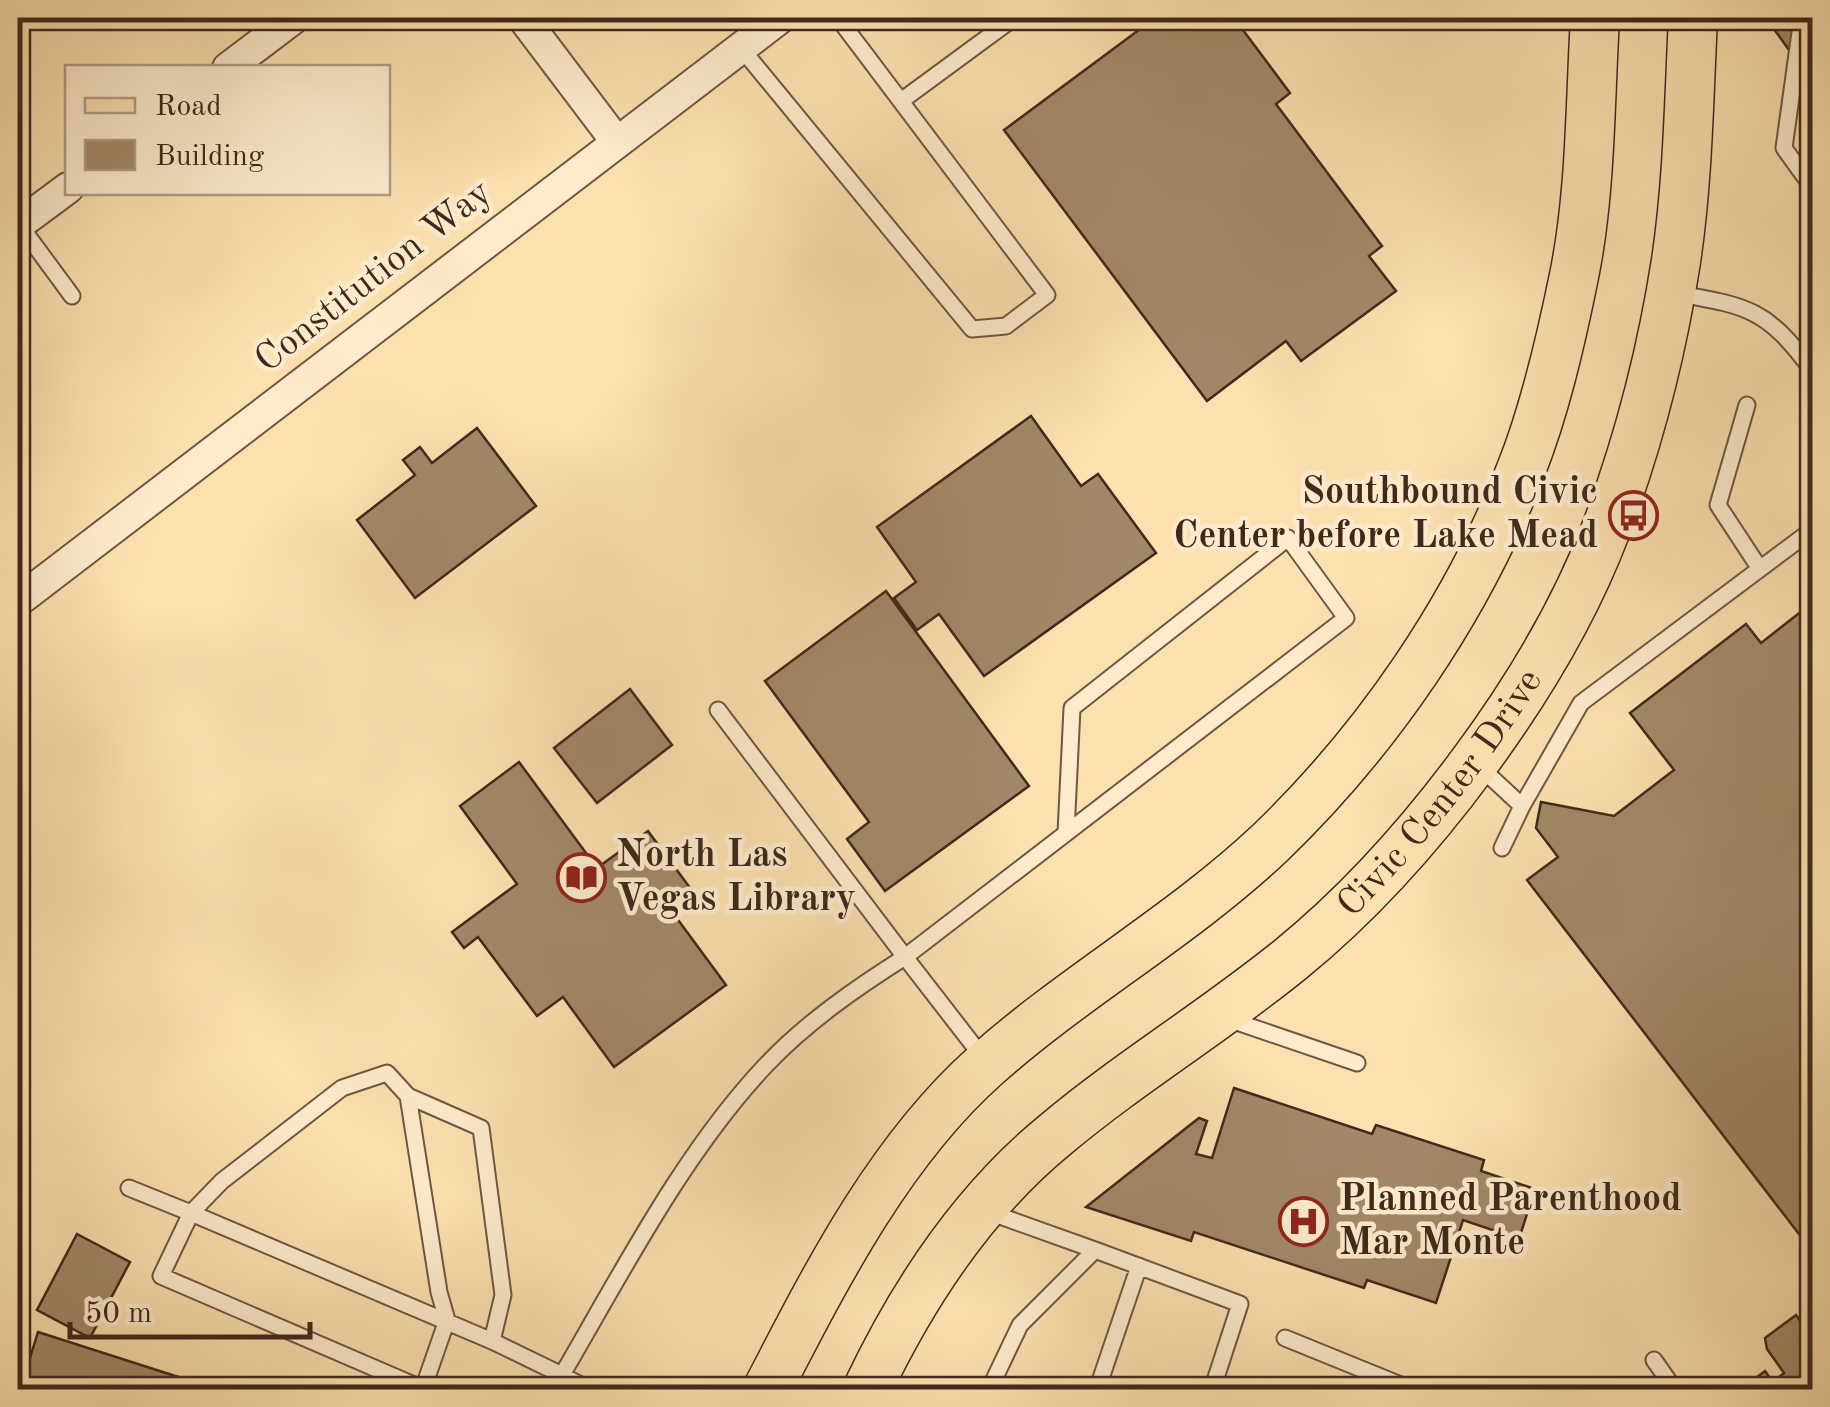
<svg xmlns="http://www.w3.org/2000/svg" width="1830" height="1407" viewBox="0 0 1830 1407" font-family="'Old Standard TT',serif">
<rect width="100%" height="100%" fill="#fce0b0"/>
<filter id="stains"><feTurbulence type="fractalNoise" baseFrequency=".002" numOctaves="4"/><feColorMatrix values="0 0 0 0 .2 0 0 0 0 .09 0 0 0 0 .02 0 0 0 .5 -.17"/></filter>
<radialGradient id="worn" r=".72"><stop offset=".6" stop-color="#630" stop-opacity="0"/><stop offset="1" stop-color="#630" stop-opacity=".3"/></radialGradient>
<path fill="#a28868" stroke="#40291b" stroke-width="2.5" d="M1155,18H1234L1290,93L1276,104L1382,246L1369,256L1396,291L1301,361L1286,341L1207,401L1004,130Z
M1766,18H1801L1812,33V82Z
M1031,416L1081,486L1098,474L1156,553L984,676L939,614L917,630L894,598L916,582L877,527Z
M477,428L536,506L415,598L357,520L415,475L403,460L420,447L432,463Z
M886,591L1029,786L885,891L847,839L869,822L765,681Z
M1812,603V1251L1527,880L1558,857L1536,828L1541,802L1614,816L1674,770L1630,713L1746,624L1761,643Z
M630,689L672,745L597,803L554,748Z
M519,762L597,868L648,831L696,896L673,913L726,985L614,1067L563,997L537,1016L478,937L464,948L452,932L517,884L460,806Z
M1234,1088L1372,1134L1376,1125L1484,1160L1481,1171L1535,1189L1519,1239L1463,1220L1436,1303L1367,1280L1364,1288L1194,1232L1191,1241L1086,1207L1199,1118L1207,1121L1196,1154L1212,1158Z
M77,1234L130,1262L90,1338L37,1310Z
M1796,1315L1812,1338V1390H1740L1765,1371L1773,1382L1784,1373L1767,1349L1765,1338Z
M38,1332L219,1390H20Z"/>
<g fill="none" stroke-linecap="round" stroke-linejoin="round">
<defs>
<path id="lane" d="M1802,18L1784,148L1812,187
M741,48L972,329L1006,326L1047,295L838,18
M901,101L1014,18
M19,224L72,296
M1674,293C1748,306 1766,308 1812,370
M1747,405L1718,505L1760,569
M718,710L905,957L1346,618L1288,538L1072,708L1066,833
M1480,767L1522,806L1502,848
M1522,806L1581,703L1812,530
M1228,1019L1357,1063
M408,1096L481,1128L503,1295L492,1341L562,1375C622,1272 685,1150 767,1064C807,1022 856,988 905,957L984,1059
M129,1188L191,1213L222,1181L342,1088L387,1073L408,1096L439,1292L447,1320L423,1389L161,1276L191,1213L492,1341
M986,1211L1095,1250
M1285,1338L1413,1390
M1654,1360L1675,1390
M547,1390L562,1375L590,1390
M989,1390L1020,1325L1095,1250L1240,1304L1212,1390
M1097,1390L1139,1266"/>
<path id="street" d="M523,18L616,141
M228,68L294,18
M18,225L68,188
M18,601L780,18"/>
<g id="primary">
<path d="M767,1390C826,1276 889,1151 986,1065C1076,985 1182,926 1270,843C1377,740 1467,609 1521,470C1545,410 1561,340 1574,276C1591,193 1590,102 1595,18"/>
<path id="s1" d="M867,1390C913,1293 972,1203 1055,1135C1130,1072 1215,1021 1291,959C1416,857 1549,680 1606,529C1638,444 1662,351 1676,261C1688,181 1689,98 1693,18"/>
</g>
</defs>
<use href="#lane" stroke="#6f5740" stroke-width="19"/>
<use href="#street" stroke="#6f5740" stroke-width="34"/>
<use href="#primary" stroke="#40291b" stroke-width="51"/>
<use href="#lane" stroke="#fdebcc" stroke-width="15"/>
<use href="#street" stroke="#fdebcc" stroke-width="30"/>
<use href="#primary" stroke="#fce0b0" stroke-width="48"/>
</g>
<defs>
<symbol id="bus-ring" viewBox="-11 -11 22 22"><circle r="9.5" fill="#fdebcc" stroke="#8f2418" stroke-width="1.5"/><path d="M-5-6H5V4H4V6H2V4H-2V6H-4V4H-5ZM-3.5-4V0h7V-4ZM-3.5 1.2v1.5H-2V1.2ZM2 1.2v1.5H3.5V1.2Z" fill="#8f2418"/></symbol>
<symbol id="library-ring" viewBox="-11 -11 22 22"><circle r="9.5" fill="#fdebcc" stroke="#8f2418" stroke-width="1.5"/><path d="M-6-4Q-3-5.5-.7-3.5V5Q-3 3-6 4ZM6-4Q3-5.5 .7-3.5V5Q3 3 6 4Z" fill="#8f2418"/></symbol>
<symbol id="hospital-ring" viewBox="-11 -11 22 22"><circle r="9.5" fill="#fdebcc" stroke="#8f2418" stroke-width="1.5"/><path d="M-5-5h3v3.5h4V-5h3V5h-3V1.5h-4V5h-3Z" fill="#8f2418"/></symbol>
</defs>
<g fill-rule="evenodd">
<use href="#bus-ring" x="1606" y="488" width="55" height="55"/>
<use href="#library-ring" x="554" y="850" width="55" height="55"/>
<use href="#hospital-ring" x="1276" y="1194" width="55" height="55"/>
</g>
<g text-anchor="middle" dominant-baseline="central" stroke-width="9" stroke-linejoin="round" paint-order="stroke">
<g font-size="38" fill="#40291b" stroke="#fdebcc">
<text transform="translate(374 277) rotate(-38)">Constitution Way</text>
<text stroke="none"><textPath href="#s1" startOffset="838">Civic Center Drive</textPath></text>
</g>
<g font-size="38" font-weight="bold" fill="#40291b" stroke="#fdebcc" text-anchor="start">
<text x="1598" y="493" text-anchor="end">Southbound Civic<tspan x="1598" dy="44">Center before Lake Mead</tspan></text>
<text x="616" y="856">North Las<tspan x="616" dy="44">Vegas Library</tspan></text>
<text x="1339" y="1200">Planned Parenthood<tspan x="1339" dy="44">Mar Monte</tspan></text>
</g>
</g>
<rect width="1830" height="1407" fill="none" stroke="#fce0b0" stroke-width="60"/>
<rect x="20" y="20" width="1790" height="1367" fill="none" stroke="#40291b" stroke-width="5"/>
<rect x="30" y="30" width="1770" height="1347" fill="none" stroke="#40291b" stroke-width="2.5"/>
<rect x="65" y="65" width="325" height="130" fill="#fdebcc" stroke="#b19d85" stroke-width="2.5"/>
<rect x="85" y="98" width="50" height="15" fill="#fce0b0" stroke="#b19d85" stroke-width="2.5"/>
<text x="155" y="115" font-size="30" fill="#40291b">Road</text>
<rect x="85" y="140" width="50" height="30" fill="#a28868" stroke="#b19d85" stroke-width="2.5"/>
<text x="155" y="165" font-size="30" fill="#40291b">Building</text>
<path d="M70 1322v15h240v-15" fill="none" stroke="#40291b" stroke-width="5"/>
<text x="85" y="1322" font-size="30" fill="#40291b" stroke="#fdebcc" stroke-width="8" paint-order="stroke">50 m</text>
<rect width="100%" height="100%" filter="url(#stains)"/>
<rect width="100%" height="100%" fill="url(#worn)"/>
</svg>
